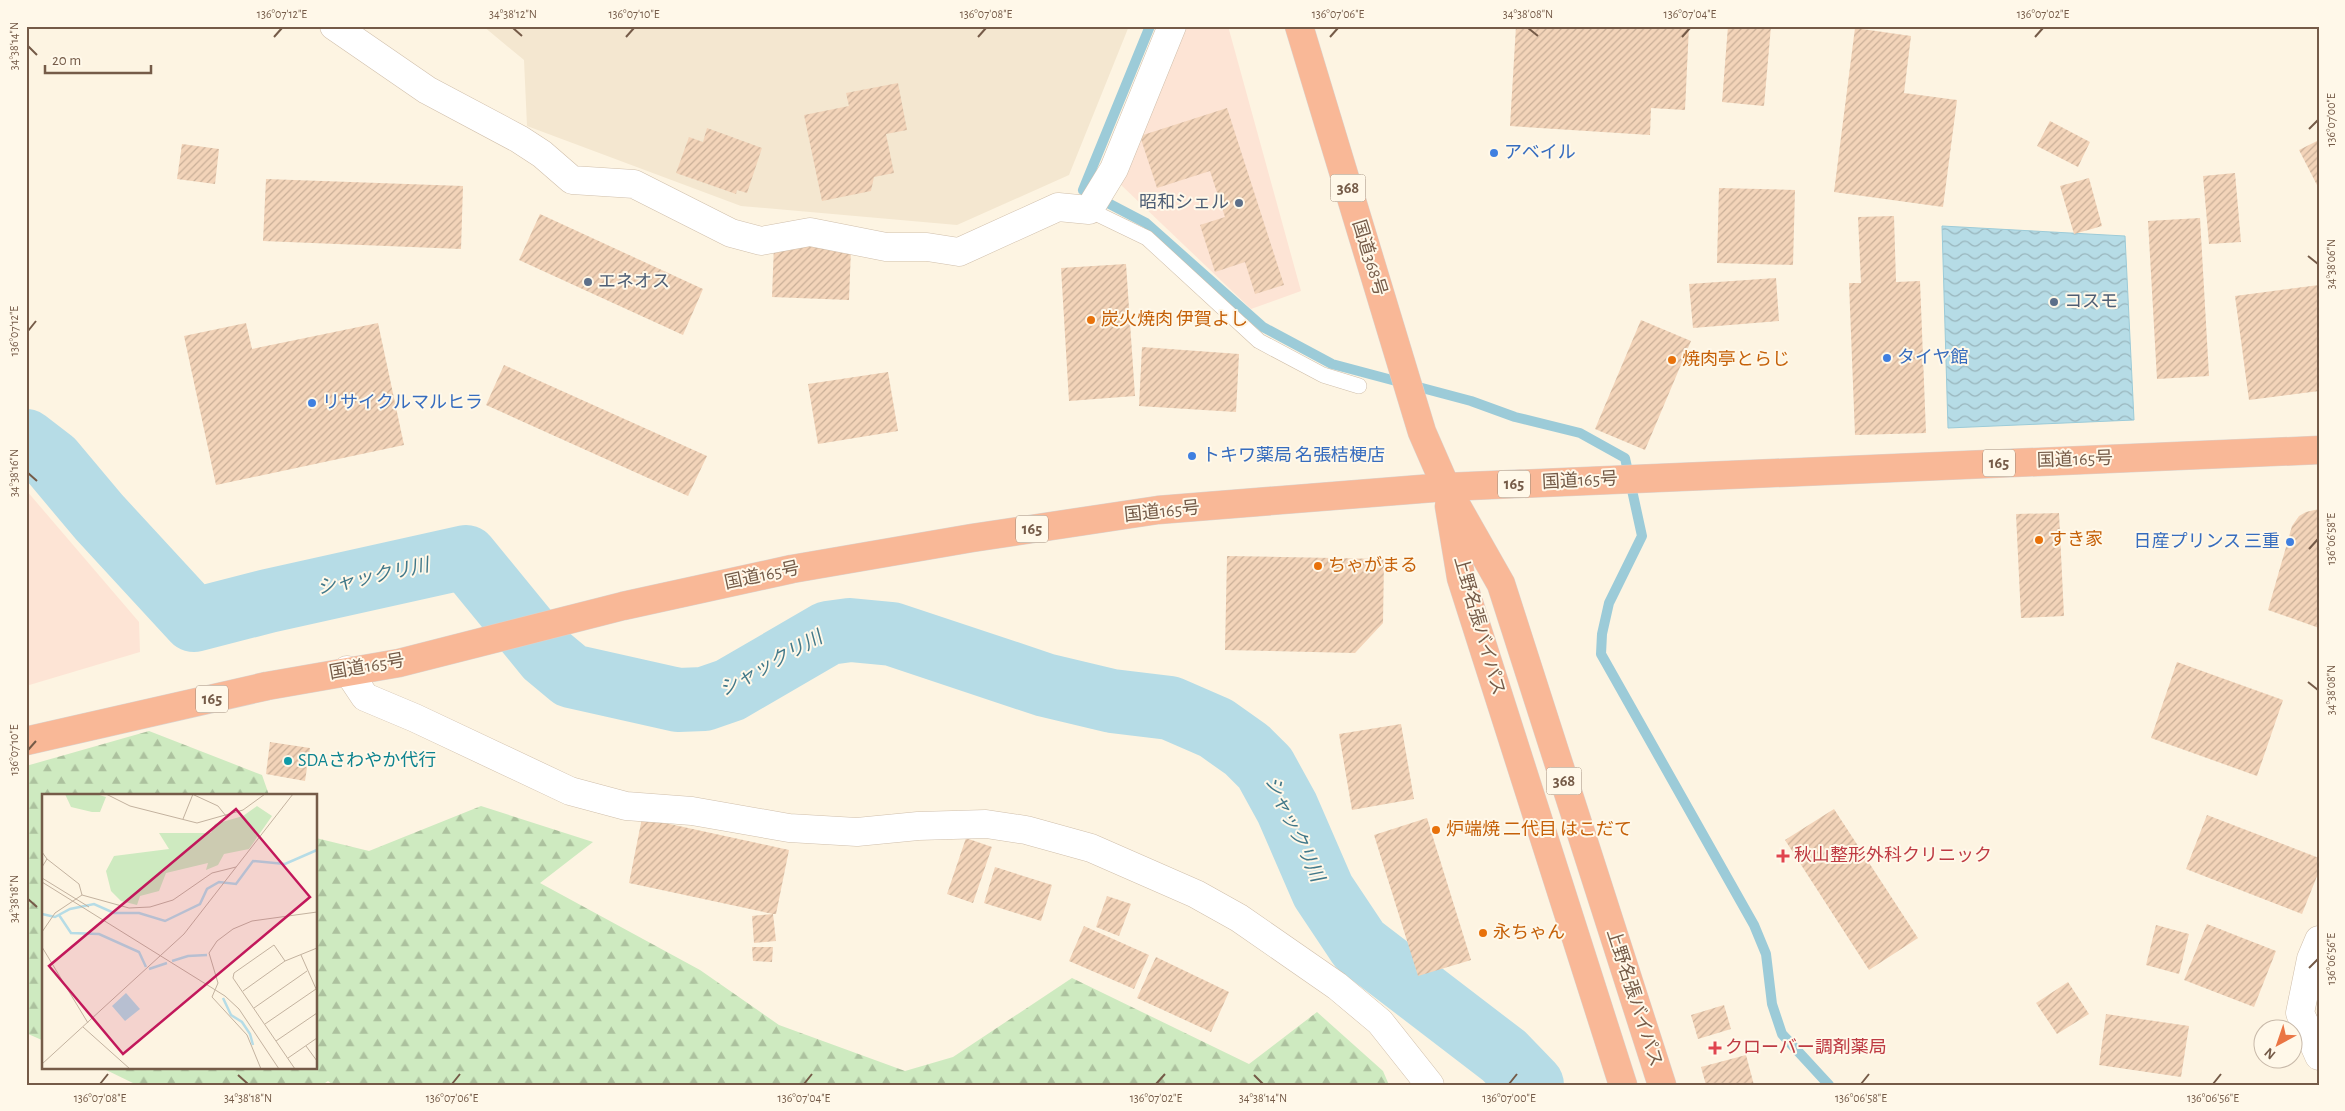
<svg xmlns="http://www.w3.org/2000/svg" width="2345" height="1111" viewBox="0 0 2345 1111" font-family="'Alegreya Sans','Noto Sans JP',sans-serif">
<defs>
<pattern id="forest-firs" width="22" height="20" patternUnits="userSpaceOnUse" patternTransform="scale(1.25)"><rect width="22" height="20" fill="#ceeac0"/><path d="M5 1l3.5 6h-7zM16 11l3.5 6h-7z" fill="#acc19e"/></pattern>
<pattern id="water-waves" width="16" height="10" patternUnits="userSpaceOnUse" patternTransform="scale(1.25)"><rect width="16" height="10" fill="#b6dce6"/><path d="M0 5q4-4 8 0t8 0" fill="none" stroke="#99b5bc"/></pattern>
<pattern id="building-hatch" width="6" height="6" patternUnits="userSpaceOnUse" patternTransform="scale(1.25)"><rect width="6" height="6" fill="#f3d4b9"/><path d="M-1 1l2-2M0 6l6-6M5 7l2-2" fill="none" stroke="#c9af98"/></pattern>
</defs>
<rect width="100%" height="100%" fill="#fdf4e2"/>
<path fill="#f4e7d0" d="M483,26H1129L1069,175L957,225L741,206L527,126L524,60Z"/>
<path fill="#fde4d5" d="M1184,26H1228L1301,291L1251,309L1119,183Z
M26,490L139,622L140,652L26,686Z"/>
<path fill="url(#forest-firs)" d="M149,731L262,775L269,795H44V1041L26,1033V766Z
M481,806L593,842L540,883L700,970L779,1025L905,1071L953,1057L1072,978L1249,1064L1317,1012L1383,1071L1389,1085H333L328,1081L322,1085H137L100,1067H316V838L369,851Z"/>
<path fill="url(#water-waves)" stroke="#9ccbd8" d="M1942,226L2125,236L2134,420L1948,428Z"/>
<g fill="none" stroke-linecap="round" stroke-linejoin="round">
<path stroke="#9ccbd8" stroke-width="10" d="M1150,26L1083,190L1146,223L1263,327L1332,364L1471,401L1515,417L1580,433L1625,458L1642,536L1609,603L1602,634L1601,654L1754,925L1766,954L1772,1004L1782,1034L1829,1085"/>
<path stroke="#b6dce6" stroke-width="64" d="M26,441L52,461L99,517L194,620L268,601L466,557L547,656L571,676L678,700L704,699L730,690L828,633L850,630L892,634L1045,685L1112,701L1170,708L1216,728L1247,750L1265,768L1287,808L1323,891L1359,945L1504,1056L1532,1085"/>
</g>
<path fill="url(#building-hatch)" d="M1516,26H1689L1685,110L1651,108L1650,135L1510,126Z
M1728,26H1771L1764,106L1722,102Z
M1855,28L1911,36L1904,93L1957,100L1943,207L1834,192Z
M898,83L907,130L886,134L894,173L874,177L871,191L822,201L804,115L849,106L846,93Z
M1227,108L1284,285L1255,294L1245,262L1215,272L1200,225L1225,217L1210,171L1157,188L1140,136Z
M2050,121L2090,142L2078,167L2037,146Z
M707,128L762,148L747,193L737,190L736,194L676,173L689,137L703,142Z
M2319,140V189L2299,150Z
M182,144L219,149L215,184L177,179Z
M2235,173L2241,242L2209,244L2203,176Z
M2089,178L2102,226L2074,234L2060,186Z
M266,179L463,186L461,249L263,241Z
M1719,188L1795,190L1793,265L1717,263Z
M540,214L703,289L683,335L519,260Z
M1894,216L1896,282L1920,281L1926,433L1855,435L1849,283H1861L1858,217Z
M2200,218L2209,376L2157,379L2148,221Z
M774,245L851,249L849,300L772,297Z
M1126,264L1135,396L1069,401L1061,268Z
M1776,278L1779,321L1693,328L1689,284Z
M2319,285V391L2249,400L2235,296Z
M1641,320L1691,341L1645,450L1595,429Z
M246,323L252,349L378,323L404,445L216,485L184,336Z
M1142,347L1239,354L1236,412L1139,406Z
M504,365L707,456L688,496L486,405Z
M888,372L898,431L818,444L808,384Z
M2319,509V628L2268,610L2292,526L2299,516L2306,512Z
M2059,513L2064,616L2021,618L2016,514Z
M1227,556L1384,559L1383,623L1355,653L1225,650Z
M2177,662L2283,700L2257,776L2151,738Z
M1401,724L1414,799L1352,810L1339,734Z
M270,742L310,748L305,781L266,774Z
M1834,809L1918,938L1869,970L1785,840Z
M2207,815L2319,858V871L2302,914L2186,869Z
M642,818L789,850L776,914H773L776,941L754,943L752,916L773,914L629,883Z
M1427,818L1471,960L1418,976L1374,835Z
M966,838L992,847L973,903L947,894Z
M995,867L1052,885L1041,921L984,903Z
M1107,896L1131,904L1119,936L1096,927Z
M2207,924L2276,951L2254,1007L2184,980Z
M2156,925L2189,934L2179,974L2146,965Z
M1084,926L1149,955L1134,989L1069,961Z
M752,947H773L772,962L753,961Z
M1156,957L1229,992L1211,1032L1137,998Z
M2068,982L2089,1014L2057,1034L2036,1003Z
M1724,1005L1731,1029L1698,1039L1691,1015Z
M2106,1014L2189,1026L2181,1077L2099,1065Z
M1746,1055L1754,1085H1706L1701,1067Z"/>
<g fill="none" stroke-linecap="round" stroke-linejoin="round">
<defs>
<path id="lane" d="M1089,210L1147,238L1259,341L1323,375L1359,386"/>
<path id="street" d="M334,26L427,90L519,139L542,154L572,180L634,184L731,233L761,241L810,232L886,247H927L959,252L1058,207L1089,210L1114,169L1172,26
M347,670L365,697L415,718L570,791L626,806L692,811L789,828L857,832L918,826L986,824L1026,830L1091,848L1196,894L1239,918L1337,986L1380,1022L1430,1085
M2319,940L2311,959L2300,1013L2319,1056"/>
<path id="highway" d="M1299,26L1422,432L1446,487L1501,584L1662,1085
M1449,506L1461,578L1623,1085
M26,741L267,686L399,663L623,606L792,569L972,538L1158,510L1446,487L2319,450"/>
</defs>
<use href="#lane" stroke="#d0bfab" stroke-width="16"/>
<use href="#street" stroke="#d0bfab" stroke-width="29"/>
<use href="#highway" stroke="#dbd4cf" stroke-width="29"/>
<use href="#lane" stroke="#fff" stroke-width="15"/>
<use href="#street" stroke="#fff" stroke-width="28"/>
<use href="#highway" stroke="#f9b897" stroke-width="28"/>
</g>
<path fill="none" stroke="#755b48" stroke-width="2" d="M513,28L522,36M1528,28L1538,36M274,37L282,28M626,37L634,28M978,37L986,28M1330,37L1338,28M1682,37L1690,28M2035,37L2043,28M28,46L37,55M2309,129L2318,120M2308,256L2318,264M28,331L36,321M28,473L37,481M2309,549L2318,539M2308,682L2318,690M28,750L36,741M28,899L37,907M2309,968L2318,959M238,1075L248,1084M1254,1075L1263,1084M100,1084L108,1074M452,1084L460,1074M804,1084L812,1074M1156,1084L1165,1074M1509,1084L1517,1074M1861,1084L1869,1074M2213,1084L2221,1074"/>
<g fill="#3f7fe0" stroke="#fff8e9" stroke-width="2">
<circle cx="1494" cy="153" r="5"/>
<circle cx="1887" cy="358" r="5"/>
<circle cx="312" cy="403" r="5"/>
<circle cx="1192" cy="456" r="5"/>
<circle cx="2290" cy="542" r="5"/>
</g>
<g fill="#5c6f8a" stroke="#fff8e9" stroke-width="2">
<circle cx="1239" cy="203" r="5"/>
<circle cx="588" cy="282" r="5"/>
<circle cx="2054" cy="302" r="5"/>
</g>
<g fill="#e8710a" stroke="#fff8e9" stroke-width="2">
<circle cx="1091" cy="320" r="5"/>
<circle cx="1672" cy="360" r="5"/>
<circle cx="2039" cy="540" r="5"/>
<circle cx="1318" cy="566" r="5"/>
<circle cx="1436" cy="830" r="5"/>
<circle cx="1483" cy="933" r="5"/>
</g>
<circle fill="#0f9aa8" stroke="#fff8e9" stroke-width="2" cx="288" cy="761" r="5"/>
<g fill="#e0444e" stroke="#fff8e9" stroke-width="2">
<path d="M1780.5 848.5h5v5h5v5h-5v5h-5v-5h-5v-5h5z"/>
<path d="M1712.5 1040.5h5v5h5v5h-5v5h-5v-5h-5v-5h5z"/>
</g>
<g text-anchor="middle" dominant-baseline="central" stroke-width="4" stroke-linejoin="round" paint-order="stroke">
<g fill="#fff8e9" stroke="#9e8a78" stroke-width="1">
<rect x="1330.5" y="174.5" width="35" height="27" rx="4"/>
<rect x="1983" y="449.5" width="32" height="27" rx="4"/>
<rect x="1498" y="470.5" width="32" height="27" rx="4"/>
<rect x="1016" y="515.5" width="32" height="27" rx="4"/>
<rect x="196" y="685.5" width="32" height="27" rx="4"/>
<rect x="1546.5" y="767.5" width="35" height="27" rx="4"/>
</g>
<g font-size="16" font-weight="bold" fill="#755b48">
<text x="1348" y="188">368</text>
<text x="1999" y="463">165</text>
<text x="1514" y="484">165</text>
<text x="1032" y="529">165</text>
<text x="212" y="699">165</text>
<text x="1564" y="781">368</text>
</g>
<g font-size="18" fill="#366cbe" stroke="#fff8e9" text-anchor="start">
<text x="1504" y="153">アベイル</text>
<text x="1897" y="358">タイヤ館</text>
<text x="322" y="403">リサイクルマルヒラ</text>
<text x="1202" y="456">トキワ薬局 名張桔梗店</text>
<text x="2280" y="542" text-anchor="end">日産プリンス 三重</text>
</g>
<g font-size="18" fill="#4e5e75" stroke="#fff8e9" text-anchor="start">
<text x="1229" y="203" text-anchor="end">昭和シェル</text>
<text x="598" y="282">エネオス</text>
<text x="2064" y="302">コスモ</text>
</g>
<g font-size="18" fill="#755b48" stroke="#fff8e9">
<text transform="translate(1369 258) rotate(73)">国道368号</text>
<text transform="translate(2075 460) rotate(-2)">国道165号</text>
<text transform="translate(1580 481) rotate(-3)">国道165号</text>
<text transform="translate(1162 512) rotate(-6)">国道165号</text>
<text transform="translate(762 576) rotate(-12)">国道165号</text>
<text transform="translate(1479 626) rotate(74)">上野名張バイパス</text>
<text transform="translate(367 667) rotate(-10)">国道165号</text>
<text transform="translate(1634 998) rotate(72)">上野名張バイパス</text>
</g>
<g font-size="18" fill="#c56008" stroke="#fff8e9" text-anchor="start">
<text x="1101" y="320">炭火焼肉 伊賀よし</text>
<text x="1682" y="360">焼肉亭とらじ</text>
<text x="2049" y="540">すき家</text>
<text x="1328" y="566">ちゃがまる</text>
<text x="1446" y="830">炉端焼 二代目 はこだて</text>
<text x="1493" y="933">永ちゃん</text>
</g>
<g font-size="18" fill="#0d838f" stroke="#fff8e9" text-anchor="start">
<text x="298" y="761">SDAさわやか代行</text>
</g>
<g font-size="18" fill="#be3a42" stroke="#fff8e9" text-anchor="start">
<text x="1794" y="856">秋山整形外科クリニック</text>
<text x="1725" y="1048">クローバー調剤薬局</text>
</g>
<g font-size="19" font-style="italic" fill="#417889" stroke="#fff8e9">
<text transform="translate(373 577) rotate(-12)">シャックリ川</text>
<text transform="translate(771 664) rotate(-29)">シャックリ川</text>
<text transform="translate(1294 829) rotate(65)">シャックリ川</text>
</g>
</g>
<g transform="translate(42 794)">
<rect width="275" height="275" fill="#fdf4e2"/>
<path d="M23,0H54L64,3L58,18H50L29,13ZM215,12L230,22L207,55L182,60L176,71L164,76L166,69L124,79L117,97L98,102L95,111L79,107L69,97L64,77L72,62L127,55L117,39H169L173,30L201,22Z" fill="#ceeac0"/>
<path d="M84,199L98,215L83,227L70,212Z" fill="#b6dce6"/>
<path fill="none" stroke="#b6dce6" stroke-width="2.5" d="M0,120L13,123L28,115L52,110L72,119H97L123,127L158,110L165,95L177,88L194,90L211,67L243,70L275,56M17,121L29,139L57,140L97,158L104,173M130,167L146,162L165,161M107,175L125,169M181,204L189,221L200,228L208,240L211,251"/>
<path fill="none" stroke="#c3b29f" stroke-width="1" d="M64,0L88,12L155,29L201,16L223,0M150,0L176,12L184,22M141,25L151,0M0,58L5,65L0,73M5,65L37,90L40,101M0,84L47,113M0,88L183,202L197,215L237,275M0,138L13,119L40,101L87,114L108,113L131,106L170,79L194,73M0,153L46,229M259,161L275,197M201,197L243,167M212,214L265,177M223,230L274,195M41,233L88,275M234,247L275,219M264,252L275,267M246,264L275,244M0,270L142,140L251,0M219,275L205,241L170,203L176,189L167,159L175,147L191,135L210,127L275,118M253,275L191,184L192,179L232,151L243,167L275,154"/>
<path fill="#c2185b" fill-opacity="0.15" stroke="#c2185b" stroke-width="2.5" d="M194,15L268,103L81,260L7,172Z"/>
<rect width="275" height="275" fill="none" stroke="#755b48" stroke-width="2.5"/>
</g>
<rect width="2345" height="1111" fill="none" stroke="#fff8e9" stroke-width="55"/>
<g transform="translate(2278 1044) rotate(220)"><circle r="24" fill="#fff8e9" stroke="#c8b9a9"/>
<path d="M0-4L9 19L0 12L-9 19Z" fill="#ea7544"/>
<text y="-8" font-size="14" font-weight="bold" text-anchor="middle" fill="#755b48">N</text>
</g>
<path d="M45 65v8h106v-8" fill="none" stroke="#755b48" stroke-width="2.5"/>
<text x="52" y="65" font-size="15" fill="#755b48" stroke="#fff8e9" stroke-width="4" paint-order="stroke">20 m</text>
<rect x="28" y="28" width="2290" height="1056" fill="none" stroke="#755b48" stroke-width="2"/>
<g font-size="12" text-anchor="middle" fill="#755b48">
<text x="282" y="18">136°07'12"E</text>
<text x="513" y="18">34°38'12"N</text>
<text x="634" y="18">136°07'10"E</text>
<text x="986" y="18">136°07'08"E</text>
<text x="1338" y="18">136°07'06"E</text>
<text x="1528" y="18">34°38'08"N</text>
<text x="1690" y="18">136°07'04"E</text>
<text x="2043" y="18">136°07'02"E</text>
<text transform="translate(14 46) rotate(-90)" y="4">34°38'14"N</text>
<text transform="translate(2331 120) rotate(-90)" y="4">136°07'00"E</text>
<text transform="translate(2331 264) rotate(-90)" y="4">34°38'06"N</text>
<text transform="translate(14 331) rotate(-90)" y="4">136°07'12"E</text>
<text transform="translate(14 473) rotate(-90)" y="4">34°38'16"N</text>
<text transform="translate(2331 539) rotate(-90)" y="4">136°06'58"E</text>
<text transform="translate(2331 690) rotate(-90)" y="4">34°38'08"N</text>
<text transform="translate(14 750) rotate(-90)" y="4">136°07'10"E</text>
<text transform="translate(14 899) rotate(-90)" y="4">34°38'18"N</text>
<text transform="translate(2331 959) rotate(-90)" y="4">136°06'56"E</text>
<text x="100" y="1102">136°07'08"E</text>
<text x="248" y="1102">34°38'18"N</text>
<text x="452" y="1102">136°07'06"E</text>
<text x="804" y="1102">136°07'04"E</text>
<text x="1156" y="1102">136°07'02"E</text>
<text x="1263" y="1102">34°38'14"N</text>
<text x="1509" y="1102">136°07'00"E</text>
<text x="1861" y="1102">136°06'58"E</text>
<text x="2213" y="1102">136°06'56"E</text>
</g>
</svg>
